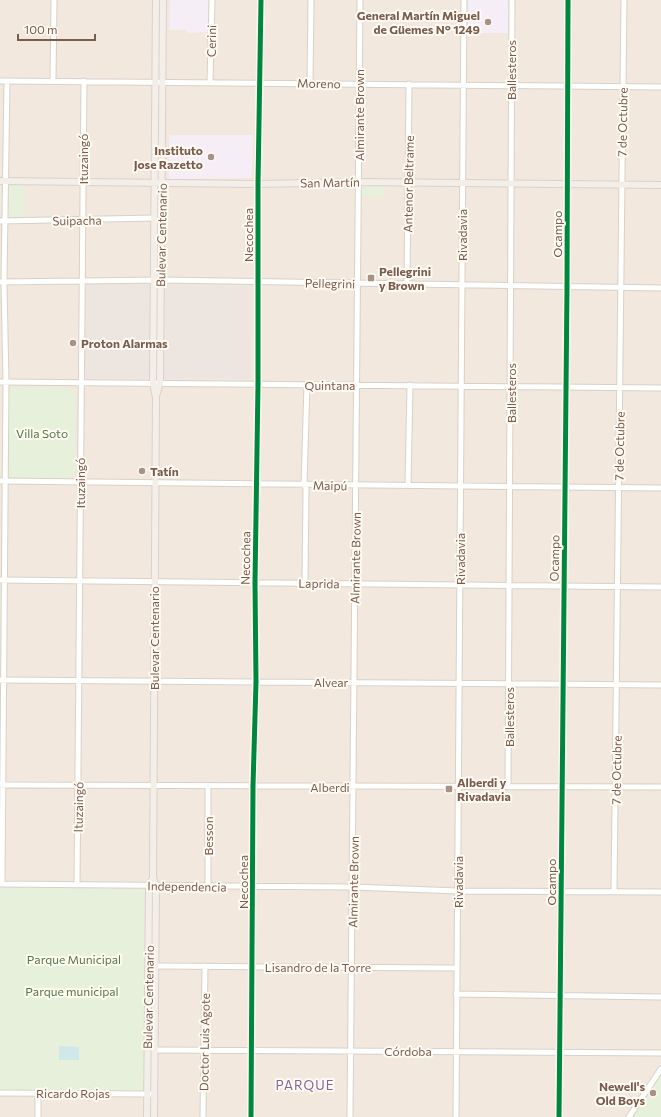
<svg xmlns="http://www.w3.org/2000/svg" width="661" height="1117" viewBox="0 0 661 1117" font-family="Commissioner,sans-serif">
<rect width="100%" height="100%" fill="#f9f5f0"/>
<path fill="#f2e8de" d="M0,0H661V1117H0Z"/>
<path fill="#ede5e0" d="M85,283L252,286L251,379L84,378Z"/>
<path fill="#f6eef6" d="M170,0H208V32L187,33V30H169Z
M468,0H508V33H468Z
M169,135H253L252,178L169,179Z"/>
<path fill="#e7f0db" d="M5,181L24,182L25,221H5Z
M359,182H385L384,197H358Z
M14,387L65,388L75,393V473L65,479H16L13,477H10L8,473V392Z
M0,884L149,885L146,1093H0Z
M661,1069V1117H629Z"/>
<path fill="#d0e8ea" d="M59,1046L79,1047V1060H59Z"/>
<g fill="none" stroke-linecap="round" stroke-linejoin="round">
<defs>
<path id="minor" d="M0,81L661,87
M53,81L54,0
M210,82L212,0
M310,83L311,0
M0,221L155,218
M0,282L161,280L661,288
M407,284L409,84
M0,382L661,388
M0,481L661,488
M408,485L410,385
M0,580L661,587
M305,583L306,489L304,484L307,384
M0,680L661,685
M0,785L661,787
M508,787L512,0
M0,884L353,887L458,891L661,892
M2,884L6,382L4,282L7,81
M77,885L84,81
M208,886V786
M614,892L624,0
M155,966L457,968
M456,994L661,997
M154,1050L661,1053
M0,1093L151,1094
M38,1117V1093
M203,1117L205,966
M251,1117L253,786L256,682L255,583L258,384V184L261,0
M350,1117L360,0
M456,1117L464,0
M559,1117L567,287L568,0
M629,1117L661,1069"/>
<path id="major" d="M0,181L258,184L359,182L661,185
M156,396L160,383L163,0
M147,1117L149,885L153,878
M154,1117L156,886L153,878L156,398L153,383L156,0"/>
</defs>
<use href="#minor" stroke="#d7d1cb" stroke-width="7"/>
<use href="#major" stroke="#dad1cc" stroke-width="8"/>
<use href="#minor" stroke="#fefefd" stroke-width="5"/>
<use href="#major" stroke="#f3eee8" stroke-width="6"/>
<defs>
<path id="cycleway" d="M251,1117L253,786L256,682L255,583L258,384V184L261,0
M559,1117L567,287L568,0"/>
</defs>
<use href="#cycleway" stroke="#fffaf3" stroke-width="8"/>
<use href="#cycleway" stroke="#00873e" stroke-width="5"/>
</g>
<g fill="#a69286" stroke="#fffaf3" stroke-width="1.5">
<circle cx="488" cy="22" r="4"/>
<circle cx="211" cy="157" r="4"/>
<rect x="367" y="274" width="8" height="8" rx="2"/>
<circle cx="73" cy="343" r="4"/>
<circle cx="142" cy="471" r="4"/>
<rect x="445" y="785" width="8" height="8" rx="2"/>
<circle cx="653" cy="1093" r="4"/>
</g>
<g text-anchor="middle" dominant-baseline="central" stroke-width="4" stroke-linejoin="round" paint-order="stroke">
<g font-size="12" font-weight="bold" fill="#7a5c4d" stroke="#fffaf3" text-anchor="start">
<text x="480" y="15" text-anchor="end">General Martín Miguel<tspan x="480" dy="14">de Güemes N° 1249</tspan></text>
<text x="203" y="150" text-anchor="end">Instituto<tspan x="203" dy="14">Jose Razetto</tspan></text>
<text x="379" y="271">Pellegrini<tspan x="379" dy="14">y Brown</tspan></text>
<text x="81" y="343">Proton Alarmas</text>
<text x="150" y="471">Tatín</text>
<text x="457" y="782">Alberdi y<tspan x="457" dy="14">Rivadavia</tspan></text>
<text x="645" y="1086" text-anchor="end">Newell's<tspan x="645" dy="14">Old Boys</tspan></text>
</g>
<g font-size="12" fill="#7a5c4d" stroke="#fffaf3">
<text transform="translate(211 41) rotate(-89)">Cerini</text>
<text transform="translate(511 70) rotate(-90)">Ballesteros</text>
<text transform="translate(319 83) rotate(1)">Moreno</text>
<text transform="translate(359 115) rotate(-90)">Almirante Brown</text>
<text transform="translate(622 122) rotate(-89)">7 de Octubre</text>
<text transform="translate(83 159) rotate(-90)">Ituzaingó</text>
<text transform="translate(330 182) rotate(-1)">San Martín</text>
<text transform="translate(408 184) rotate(-89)">Antenor Beltrame</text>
<text transform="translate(77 220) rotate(-1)">Suipacha</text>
<text transform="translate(557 234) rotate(-90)">Ocampo</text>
<text transform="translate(161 235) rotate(-89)">Bulevar Centenario</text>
<text transform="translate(248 235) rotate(-90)">Necochea</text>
<text transform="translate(462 235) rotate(-90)">Rivadavia</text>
<text transform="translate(330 283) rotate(1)">Pellegrini</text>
<text x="330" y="385">Quintana</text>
<text transform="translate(511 393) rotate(-90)">Ballesteros</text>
<text transform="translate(619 446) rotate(-89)">7 de Octubre</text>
<text transform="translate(80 483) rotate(-90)">Ituzaingó</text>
<text transform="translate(330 485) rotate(1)">Maipú</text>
<text transform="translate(245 558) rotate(-89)">Necochea</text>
<text transform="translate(355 558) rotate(-89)">Almirante Brown</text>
<text transform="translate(554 558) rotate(-89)">Ocampo</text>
<text transform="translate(460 559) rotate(-90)">Rivadavia</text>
<text transform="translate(319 583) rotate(1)">Laprida</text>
<text transform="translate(154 638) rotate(-90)">Bulevar Centenario</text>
<text x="331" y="682">Alvear</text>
<text transform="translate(509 717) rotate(-90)">Ballesteros</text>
<text transform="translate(616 770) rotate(-89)">7 de Octubre</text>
<text x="330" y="787">Alberdi</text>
<text transform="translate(78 807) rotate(-89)">Ituzaingó</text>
<text transform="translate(208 836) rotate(-90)">Besson</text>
<text transform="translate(243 882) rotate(-90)">Necochea</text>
<text transform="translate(353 882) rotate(-89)">Almirante Brown</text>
<text transform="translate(458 882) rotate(-90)">Rivadavia</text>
<text transform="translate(551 882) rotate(-90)">Ocampo</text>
<text transform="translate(187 886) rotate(1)">Independencia</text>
<text x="318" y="967">Lisandro de la Torre</text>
<text transform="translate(148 997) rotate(-89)">Bulevar Centenario</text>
<text transform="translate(204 1042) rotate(-89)">Doctor Luis Agote</text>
<text x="408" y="1051">Córdoba</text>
<text x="73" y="1093">Ricardo Rojas</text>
</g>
<g font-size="12" fill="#537a41" stroke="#fffaf3">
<text x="42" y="433">Villa Soto</text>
<text x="74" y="959">Parque Municipal</text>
<text x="72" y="991">Parque municipal</text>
</g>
<g font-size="13" letter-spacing="1" fill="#846695" stroke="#fffaf3">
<text x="305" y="1085">PARQUE</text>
</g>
</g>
<path d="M18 34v6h77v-6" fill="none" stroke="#7a5c4d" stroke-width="2"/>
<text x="24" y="34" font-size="12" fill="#7a5c4d" stroke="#fffaf3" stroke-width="3" paint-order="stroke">100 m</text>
</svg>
